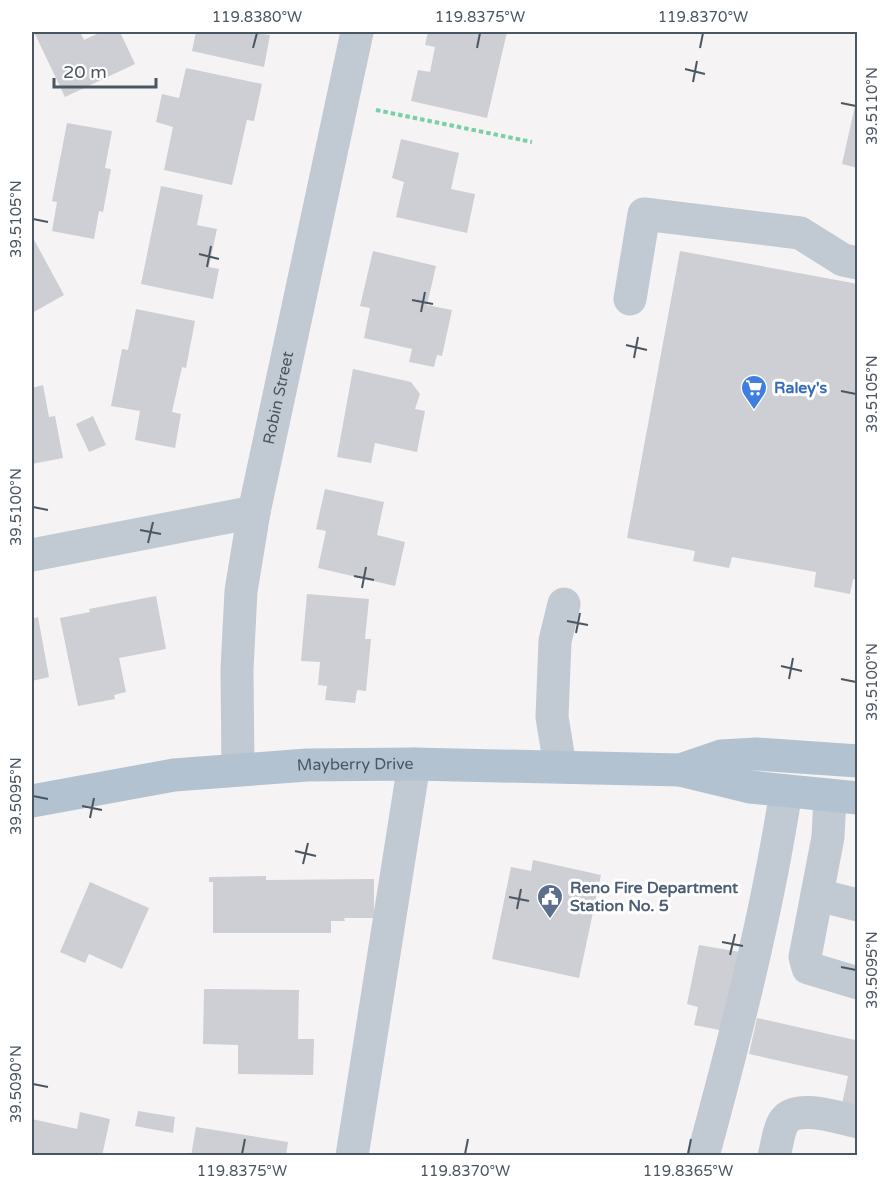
<svg xmlns="http://www.w3.org/2000/svg" width="889" height="1187" viewBox="0 0 889 1187" font-family="'Varela Round',sans-serif">
<rect width="100%" height="100%" fill="#f5f3f3"/>
<path fill="#cdcfd5" d="M34,32H80L84,40L101,32H120L135,64L65,97Z
M196,32H261V34L270,35L264,67L192,51Z
M428,32H507L487,118L411,101L418,70L430,72L435,47L425,45Z
M186,68L262,84L254,121L247,120L232,185L164,170L173,127L156,122L162,94L179,98Z
M857,97H858V168L842,164Z
M67,123L112,131L105,168L111,169L103,212L99,211L94,239L52,231L57,202L52,201Z
M401,139L459,153L451,189L475,194L467,233L396,217L404,182L392,178Z
M161,186L203,195L197,225L217,229L209,267L219,269L213,299L141,284Z
M32,236L64,295L32,313Z
M373,251L436,266L427,305L452,310L442,356L437,355L434,367L409,362L412,349L364,338L370,308L360,306Z
M680,251L858,284V580L853,579L850,594L814,587L816,572L732,557L729,568L693,561L695,551L627,538Z
M136,309L195,321L186,368L182,367L172,412L181,414L175,448L135,440L140,411L111,406L122,349L128,350Z
M353,369L411,382L420,394L415,409L425,411L417,452L375,443L371,463L337,457Z
M43,385L49,417L55,416L63,458L32,464V388Z
M93,416L106,445L89,452L76,424Z
M325,489L384,502L377,535L405,542L395,586L318,568L326,531L316,529Z
M307,594L369,599L365,639H371L366,691L357,690L355,703L325,700L327,686L318,685L320,662L301,661Z
M156,596L166,649L119,658L126,692L114,695L115,699L78,706L60,618L90,612L89,609Z
M38,617L49,677L32,681V619Z
M533,860L601,875L579,978L492,959L511,867L531,871Z
M266,876V880L374,879V918H344L345,921H331V933H213V882H209V877Z
M90,882L149,908L122,969L89,954L85,963L60,952Z
M699,945L740,952L725,1031L694,1025L698,1007L687,1004Z
M204,989L299,990L298,1039H314L313,1075L238,1074V1045L203,1044Z
M757,1018L855,1040L858,1032V1113L841,1109L848,1076L749,1054Z
M138,1111L175,1117L173,1133L135,1126Z
M80,1112L110,1119L102,1156H32V1119L77,1129Z
M196,1127L288,1142L286,1156H191Z"/>
<g fill="none" stroke-linecap="round" stroke-linejoin="round">
<path stroke="#7ad0a6" stroke-width="4" stroke-dasharray="4.5 3" stroke-linecap="butt" d="M376,110L532,142"/>
<g stroke="#c1cad2" stroke-width="33">
<path d="M630,299L644,214L800,233L843,260L858,263"/>
<path d="M32,555L254,512"/>
<path d="M560,766L552,717L555,641L564,604"/>
<path id="s1" d="M238,769L237,669L241,591L254,512L357,32"/>
<path d="M830,796L828,837L805,957L808,968L858,983"/>
<path d="M817,895L858,905"/>
<path d="M352,1156L414,764"/>
<path d="M703,1156C736,1035 767,914 786,791"/>
<path d="M774,1156C777,1146 778,1132 783,1123C794,1102 839,1118 858,1122"/>
</g>
<g stroke="#b3c2d1" stroke-width="33">
<path d="M680,770L721,756L757,754L858,761"/>
<path id="s2" d="M32,801L174,775L307,765L414,764L680,770L750,787L858,798"/>
</g>
</g>
<path fill="none" stroke="#4a5661" stroke-width="2" d="M253,48L257,33M477,48L480,33M700,48L703,33M685,69L705,74M693,82L697,61M841,103L856,106M33,219L48,222M199,254L219,259M207,267L211,246M412,300L433,304M421,312L425,292M626,345L647,350M634,358L638,337M841,391L856,394M33,507L48,510M140,530L161,534M148,543L153,522M354,576L374,580M362,588L366,567M567,621L588,625M576,633L580,613M781,666L802,671M789,679L793,658M841,679L856,682M33,796L48,799M82,806L102,810M90,818L94,798M295,851L316,856M303,864L308,843M509,897L529,901M517,909L521,889M722,942L743,946M730,955L735,934M841,967L856,970M33,1084L48,1087M242,1154L245,1139M465,1154L468,1139M688,1154L691,1139"/>
<defs>
<symbol id="supermarket-pin" viewBox="-11 -11 22 30"><path d="M0 17L-7.5 6A9.5 9.5 0 1 1 7.5 6Z" fill="#3f7fe0" stroke="#fff"/><path d="M-6-5.5h2.5l.6 2H6L4.5 2H-2.5L-4.4-4H-6ZM-1.5 3.2a1.3 1.3 0 1 0 .1 0ZM3 3.2a1.3 1.3 0 1 0 .1 0Z" fill="#fff"/></symbol>
<symbol id="civic-pin" viewBox="-11 -11 22 30"><path d="M0 17L-7.5 6A9.5 9.5 0 1 1 7.5 6Z" fill="#5c6f8a" stroke="#fff"/><path d="M-.6-6.5H3V-4.5H.6V-3L4-1V1h2V6H-6V1h2V-1L-.6-3ZM-1.2 2.5V6h2.4V2.5Z" fill="#fff"/></symbol>
</defs>
<g fill-rule="evenodd">
<use href="#supermarket-pin" x="739" y="373" width="30" height="40"/>
<use href="#civic-pin" x="535" y="882" width="30" height="40"/>
</g>
<g text-anchor="middle" dominant-baseline="central" stroke-width="6" stroke-linejoin="round" paint-order="stroke">
<g font-size="16" font-weight="bold" fill="#366cbe" stroke="#fff" text-anchor="start">
<text x="774" y="388">Raley's</text>
</g>
<g font-size="16" fill="#4a5661" stroke="#fff">
<text stroke="none"><textPath href="#s1" startOffset="375">Robin Street</textPath></text>
<text stroke="none"><textPath href="#s2" startOffset="326">Mayberry Drive</textPath></text>
</g>
<g font-size="16" font-weight="bold" fill="#4e5e75" stroke="#fff" text-anchor="start">
<text x="570" y="888">Reno Fire Department<tspan x="570" dy="18">Station No. 5</tspan></text>
</g>
</g>
<rect width="889" height="1187" fill="none" stroke="#ffffff" stroke-width="66"/>
<path d="M54 78v9h102v-9" fill="none" stroke="#4a5661" stroke-width="3"/>
<text x="63" y="78" font-size="18" fill="#4a5661" stroke="#ffffff" stroke-width="4.5" paint-order="stroke">20 m</text>
<rect x="33" y="33" width="823" height="1121" fill="none" stroke="#4a5661" stroke-width="2"/>
<g font-size="15" text-anchor="middle" fill="#4a5661">
<text x="257" y="22">119.8380°W</text>
<text x="480" y="22">119.8375°W</text>
<text x="703" y="22">119.8370°W</text>
<text transform="translate(872 106) rotate(-90)" y="5">39.5110°N</text>
<text transform="translate(16 219) rotate(-90)" y="5">39.5105°N</text>
<text transform="translate(872 394) rotate(-90)" y="5">39.5105°N</text>
<text transform="translate(16 507) rotate(-90)" y="5">39.5100°N</text>
<text transform="translate(872 682) rotate(-90)" y="5">39.5100°N</text>
<text transform="translate(16 796) rotate(-90)" y="5">39.5095°N</text>
<text transform="translate(872 970) rotate(-90)" y="5">39.5095°N</text>
<text transform="translate(16 1084) rotate(-90)" y="5">39.5090°N</text>
<text x="242" y="1176">119.8375°W</text>
<text x="465" y="1176">119.8370°W</text>
<text x="688" y="1176">119.8365°W</text>
</g>
</svg>
